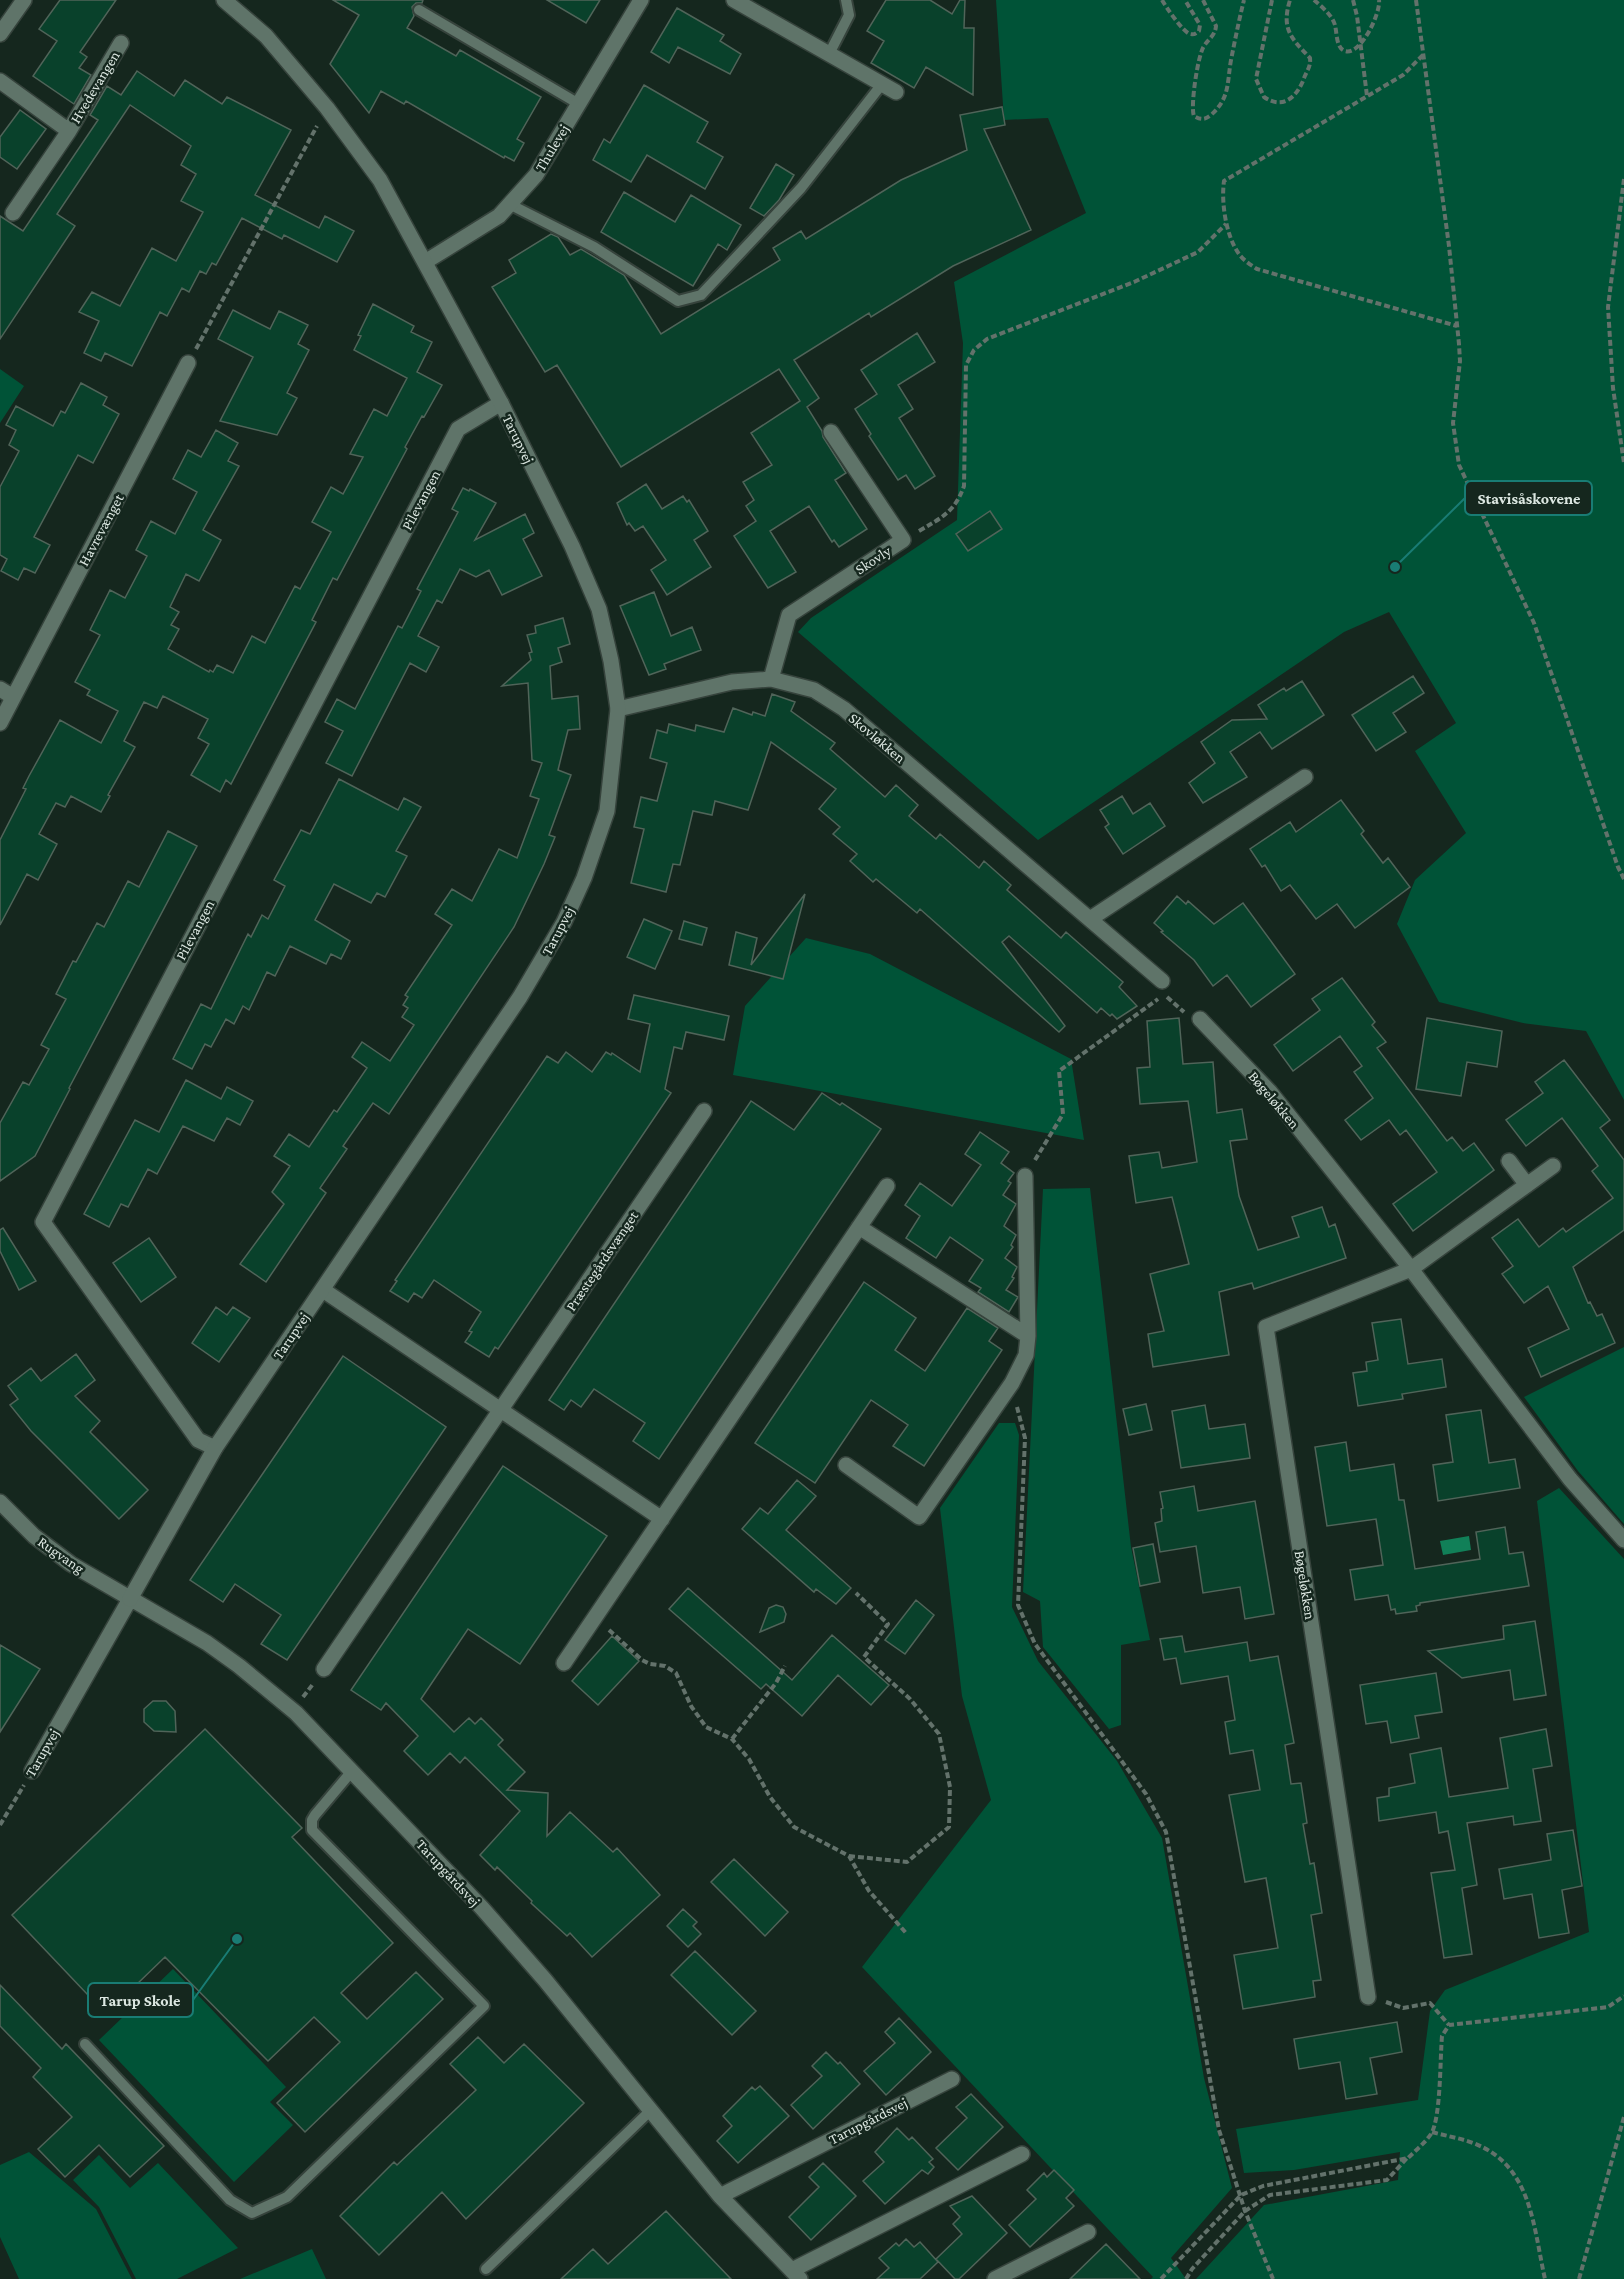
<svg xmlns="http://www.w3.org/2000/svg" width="1624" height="2279" viewBox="0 0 1624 2279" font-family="'Crimson Pro',serif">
<rect width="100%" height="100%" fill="#15271e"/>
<path fill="#005337" d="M996,0H1624V1100L1586,1031L1523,1023L1439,1002L1397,924L1415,880L1466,833L1415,751L1456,723L1389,612L1344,632L1038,840L798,632L811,618L957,520L963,343L954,282L1086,213L1048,118L1004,120Z
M0,369L24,386L0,423Z
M806,938L870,954L1071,1059L1084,1140L733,1075L745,1006Z
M1090,1188L1131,1547L1150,1640L1121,1645V1725L1109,1729L1043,1647L1040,1601L1023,1592L1043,1189Z
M1624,1347V1524L1578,1471L1524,1397Z
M999,1423H1015L1019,1435L1012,1607L1038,1661L1117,1761L1162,1838L1204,2078L1232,2188L1171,2258L1186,2279H1151L1153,2277L862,1967L991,1800L962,1696L940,1508Z
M1559,1488L1624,1559V2279H1196L1264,2205L1398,2180L1400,2152L1294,2170L1244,2173L1236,2129L1418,2100L1430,2011L1445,1990L1589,1932L1537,1501Z
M173,1969L286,2087L270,2102L293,2125L234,2182L99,2040Z
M29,2152L96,2209L132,2279H19L0,2237V2165Z
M99,2155L130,2188L158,2163L238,2248L177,2279H136L99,2207L73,2180Z
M312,2249L326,2279H240Z"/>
<path fill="#118058" d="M1469,1536L1471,1550L1443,1555L1440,1541Z"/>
<path fill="#09412b" stroke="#506459" stroke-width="1.5" d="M60,0H116L80,52L87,57L79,68L91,75L74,104L33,76L57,41L39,29Z
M333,0H423L422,3H416L412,7L414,16L407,28L456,56L460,50L541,97L517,139L524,143L514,161L505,156L504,158L406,101L404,104L381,91L369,113L330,64L359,15Z
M547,0H600L586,23Z
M886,0H930L952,14L960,0H965L964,28H974L973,95L926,67L914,88L871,63L884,41L867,31Z
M677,8L724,35L720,41L741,54L730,74L678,47L669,63L651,52Z
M137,71L174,96L185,80L222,104L227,97L291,130L255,195L319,228L325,216L354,231L337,262L284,235L282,239L242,218L216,265L212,263L206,274L200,271L189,292L182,288L167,316L160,312L132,366L105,353L101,361L84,353L99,321L79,312L92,292L120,306L152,248L176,261L203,212L181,201L196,174L181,165L191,146L130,105L57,214L75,226L0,339V216L23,231L98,120L90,115L107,86L121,95Z
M644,85L708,122L697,142L723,157L705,189L647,155L631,182L593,160L604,139L610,143Z
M1002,107L1005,125L984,129L1031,230L953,266L871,317L869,313L794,360L819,398L807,407L822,431L823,437L846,473L835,480L867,529L839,547L834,540L832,542L809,506L770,531L796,572L768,588L734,536L756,521L746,506L754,500L743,482L772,465L751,433L800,401L779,369L621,467L557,365L545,372L492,287L516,273L509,260L551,234L558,237L570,255L581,249L624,275L661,334L780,260L773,248L801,231L806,239L901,180L967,150L960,115Z
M20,110L46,129L17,169L0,157V137Z
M776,164L794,175L779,200L764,216L750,208Z
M624,192L675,222L691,195L741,225L727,250L718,244L693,286L601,232Z
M373,304L414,326L411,332L432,342L417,372L442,385L424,417L422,416L405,447L407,449L337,580L333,578L312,620L316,622L231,784L226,780L220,792L191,775L209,744L198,738L208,719L163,696L157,708L144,702L124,741L135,747L108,795L110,796L101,812L71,796L65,807L56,803L39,834L57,844L38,880L27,874L0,925V840L26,789L23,788L29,776L60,720L101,743L118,711L87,695L90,690L75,682L100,635L90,630L110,590L125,598L147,556L136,550L151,521L175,534L197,492L173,479L188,450L201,457L216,430L238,443L228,461L239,466L203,530L221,540L199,581L186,574L170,607L179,612L171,625L179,629L168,649L209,672L210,670L213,672L217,665L233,673L252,636L265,643L295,586L300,589L331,532L312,522L331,487L343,494L363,457L350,454L374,409L387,416L407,378L354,350L361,336L358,335Z
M233,310L270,329L279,311L308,325L298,344L309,350L287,393L297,398L277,435L220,421L253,357L218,339Z
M917,333L935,362L898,385L913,409L899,418L935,476L915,489L906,475L898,480L869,436L871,434L855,409L877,394L861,370Z
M81,383L107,397L103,405L119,414L93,463L78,455L34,537L50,545L35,573L24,568L18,580L1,571L7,559L0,555V487L19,451L9,445L16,430L6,425L16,406L53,426L61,411L65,413Z
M646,484L662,509L683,496L687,502L689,500L708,531L694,540L711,567L667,595L651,570L666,560L643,526L635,531L629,523L627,525L617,503Z
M463,488L469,491L470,489L496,503L475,540L525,514L534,533L523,539L542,576L502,595L489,570L476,577L460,569L442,603L437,600L418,636L439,647L426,672L410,663L352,776L326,763L343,731L325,722L337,699L355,709L398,626L402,628L421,591L417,589L458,512L452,509Z
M990,511L1002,529L968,551L956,534Z
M654,592L671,636L692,627L701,650L664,664L666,669L649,675L620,606Z
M563,618L570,644L558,648L562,662L550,666L552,699L578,696L580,729L568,730L558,770L571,775L549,835L555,837L544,864L514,927L389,1114L373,1103L343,1146L347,1149L320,1188L326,1193L266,1282L240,1264L284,1204L272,1192L290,1166L274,1156L289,1134L309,1147L334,1110L337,1112L367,1068L352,1057L362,1042L390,1061L414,1025L402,1017L408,1008L403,1005L408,997L405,995L452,925L435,914L452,889L472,901L499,849L517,858L539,799L530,796L542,763L532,760L528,683L502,686L531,660L529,653L532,652L527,635L536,633L535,626Z
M1413,676L1424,693L1393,713L1406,732L1376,751L1352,715Z
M1302,681L1324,715L1272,749L1260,732L1230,752L1247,777L1203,803L1189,783L1215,763L1201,742L1232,720L1267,719L1258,705L1284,688L1286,691Z
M772,694L795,702L791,711L835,743L830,749L885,797L896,785L918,805L909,816L936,839L940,834L979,868L984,861L1011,885L1007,890L1061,938L1066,932L1123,982L1119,987L1137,1006L1117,1019L1112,1014L1110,1016L1101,1008L1097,1013L1009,936L1002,942L1065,1026L1059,1032L920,909L917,913L876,879L873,882L850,861L857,854L833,834L840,827L819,809L836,789L771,742L748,810L715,801L712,815L693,811L680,865L673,864L666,892L631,883L644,829L634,827L641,797L657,801L667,763L650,758L657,730L667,733L669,724L695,731L696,725L724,732L733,708L752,715L753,712L765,716Z
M339,779L398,810L404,798L421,807L396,851L407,856L385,897L377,893L371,903L334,884L315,920L350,941L341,959L331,954L326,964L290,946L275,976L267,972L249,1010L243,1006L234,1024L226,1019L211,1047L205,1044L192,1069L173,1059L201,1004L211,1009L248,934L251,937L262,915L268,919L285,886L274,880L301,830L310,834Z
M1122,796L1133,814L1150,803L1165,826L1123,854L1105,827L1109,824L1100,810Z
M1341,800L1364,831L1361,834L1383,863L1388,858L1410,887L1355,928L1337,904L1316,919L1290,885L1281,891L1265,865L1262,867L1250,849L1290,822L1296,832Z
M168,831L197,846L69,1088L70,1089L35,1156L0,1181V1123L23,1082L29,1085L49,1049L41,1045L66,999L56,994L73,961L76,962L97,923L104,927L128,881L139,887Z
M805,894L783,979L729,965L736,932L757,938L751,965Z
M1177,896L1186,904L1188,901L1214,924L1243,903L1295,974L1251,1007L1227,975L1213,986L1194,960L1161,932L1163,931L1154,923Z
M644,919L672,931L655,969L627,957Z
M684,921L707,928L702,945L679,939Z
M1342,978L1375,1022L1372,1025L1386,1042L1377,1048L1447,1141L1452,1137L1463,1151L1474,1143L1494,1170L1413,1231L1393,1204L1437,1172L1406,1130L1400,1135L1389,1120L1361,1140L1345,1120L1373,1098L1354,1072L1362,1066L1340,1036L1293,1071L1274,1045L1320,1010L1312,999Z
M634,995L729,1016L724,1040L686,1032L682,1049L674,1047L665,1089L671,1093L498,1349L495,1347L489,1357L465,1342L472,1332L469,1331L481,1312L434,1280L422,1298L414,1293L408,1302L390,1291L397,1281L395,1280L547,1056L558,1063L566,1052L592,1072L606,1052L611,1055L612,1053L640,1072L650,1024L628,1019Z
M1179,1018L1183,1064L1213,1062L1217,1113L1242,1109L1247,1139L1230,1141L1239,1196L1258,1250L1299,1237L1292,1217L1322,1207L1329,1227L1335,1224L1346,1258L1254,1289L1252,1283L1219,1292L1229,1355L1153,1367L1148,1334L1164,1331L1150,1274L1189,1264L1172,1197L1136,1203L1129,1156L1159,1152L1162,1168L1197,1162L1188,1101L1140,1104L1137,1068L1150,1067L1147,1021Z
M1427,1018L1502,1031L1497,1067L1467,1062L1461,1096L1416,1089Z
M1564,1060L1610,1120L1600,1128L1624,1160V1230L1573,1267L1588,1303L1590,1302L1597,1316L1602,1314L1615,1343L1541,1377L1528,1348L1569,1329L1548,1286L1524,1303L1502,1274L1513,1266L1492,1238L1518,1219L1539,1247L1563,1228L1566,1232L1613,1198L1592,1171L1598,1166L1562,1118L1526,1146L1506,1120L1543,1093L1535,1082Z
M186,1080L221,1099L227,1087L253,1101L240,1125L227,1118L214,1141L183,1126L157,1174L148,1169L128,1207L121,1204L109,1227L84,1214L135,1120L159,1132Z
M822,1093L840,1105L842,1103L881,1129L659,1459L633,1441L645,1423L594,1389L581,1407L571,1400L564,1410L549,1400L751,1101L794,1130Z
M980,1132L1009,1152L1001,1163L1014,1173L1008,1181L1011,1183L1003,1195L1016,1204L1004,1226L1016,1235L1011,1245L1013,1247L1005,1258L1017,1267L1012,1277L1014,1278L1006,1290L1018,1297L1009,1312L978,1292L981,1288L969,1281L983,1260L950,1237L936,1258L906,1238L920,1216L905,1205L920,1183L952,1206L981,1165L965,1154Z
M3,1228L36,1281L19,1290L0,1251V1230Z
M149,1238L176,1277L141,1302L113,1263Z
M864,1282L916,1318L895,1350L925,1371L967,1308L998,1328L989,1341L1002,1350L924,1466L893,1446L908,1425L871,1400L815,1483L755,1443Z
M216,1307L227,1315L233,1307L250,1318L219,1362L192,1343Z
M1401,1319L1408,1364L1442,1359L1446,1387L1402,1394L1403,1399L1358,1406L1353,1373L1367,1371L1366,1362L1378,1360L1372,1323Z
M76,1354L95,1380L75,1396L100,1421L90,1432L148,1490L119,1519L31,1431L10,1405L18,1399L8,1386L31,1368L41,1381Z
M343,1356L446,1427L287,1660L261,1644L281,1615L235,1584L223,1602L190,1580Z
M1146,1404L1152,1430L1129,1435L1123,1409Z
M1205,1405L1209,1429L1245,1424L1250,1458L1181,1468L1172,1411Z
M1481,1410L1489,1463L1515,1459L1520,1488L1438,1501L1433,1465L1453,1462L1446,1415Z
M1346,1442L1350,1471L1394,1464L1399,1500H1404L1415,1569L1480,1559L1476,1532L1505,1527L1509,1554L1523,1552L1529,1586L1420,1603V1605L1416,1606L1417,1611L1396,1614L1395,1609L1391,1610L1388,1595L1355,1600L1350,1570L1383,1565L1376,1519L1327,1526L1315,1447Z
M503,1466L607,1536L520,1664L468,1629L421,1699L454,1732L469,1718L475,1724L481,1718L503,1740L498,1745L525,1772L507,1790L548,1793L547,1836L570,1812L613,1852L617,1848L660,1895L592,1957L570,1933L567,1936L531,1903L532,1901L497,1867L495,1870L480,1855L520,1811L465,1757L460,1763L450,1753L428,1775L404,1751L418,1736L386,1703L381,1710L351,1690Z
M797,1480L816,1496L786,1530L851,1588L836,1604L816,1589L814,1592L742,1529L760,1508L768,1514Z
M1194,1486L1198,1511L1255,1501L1274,1614L1245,1619L1240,1587L1203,1593L1196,1546L1160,1552L1155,1523L1162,1521L1161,1509L1163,1508L1160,1492Z
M1153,1544L1160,1582L1140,1586L1133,1548Z
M688,1588L792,1680L832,1635L889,1685L871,1705L838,1675L802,1716L766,1684L761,1689L669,1609Z
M916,1600L934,1615L905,1654L885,1640Z
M776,1605L783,1607L786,1614L784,1622L760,1632L769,1608Z
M1535,1621L1546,1695L1514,1700L1510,1670L1462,1678L1428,1651L1504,1639L1503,1626Z
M612,1636L639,1661L598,1705L572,1681Z
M1182,1636L1185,1652L1247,1642L1250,1661L1278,1656L1294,1743L1285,1745L1291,1784L1301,1783L1307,1823L1303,1824L1310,1864L1314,1863L1322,1913L1311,1915L1321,1980L1313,1981L1315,1997L1243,2009L1234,1955L1278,1948L1266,1878L1245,1882L1229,1795L1260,1790L1253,1750L1230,1754L1225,1722L1235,1720L1228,1676L1181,1684L1176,1658L1164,1660L1160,1639Z
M0,1645L40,1669L0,1732Z
M1436,1673L1442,1712L1415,1716L1419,1738L1391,1743L1387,1721L1366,1724L1360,1685Z
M153,1701H166L175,1711L176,1732L154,1731L144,1722V1709Z
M205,1729L302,1828L292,1837L393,1943L341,1993L367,2019L416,1972L443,1999L305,2132L277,2103L340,2042L314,2017L268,2061L165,1957L106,2014L12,1915Z
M1546,1729L1552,1766L1533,1769L1541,1821L1514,1825L1513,1816L1467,1823L1477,1885L1462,1888L1472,1954L1444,1958L1431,1873L1455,1870L1448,1831L1439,1833L1436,1812L1379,1821L1377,1798L1389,1796V1788L1415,1783L1410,1754L1441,1748L1449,1797L1508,1788L1500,1738Z
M1573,1830L1582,1886L1562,1890L1569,1933L1539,1938L1532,1894L1504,1899L1499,1869L1551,1860L1547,1834Z
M734,1859L788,1912L765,1936L711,1882Z
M683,1909L697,1922L693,1926L701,1934L688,1947L667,1926Z
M695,1951L756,2011L732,2035L671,1975Z
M0,1985L62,2049L66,2044L164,2146L130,2177L99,2145L65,2177L38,2149L72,2117L33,2077L41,2068L0,2026Z
M899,2018L931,2052L886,2095L864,2071L895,2043L885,2032Z
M1397,2022L1402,2052L1370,2058L1377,2094L1346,2099L1340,2062L1299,2069L1294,2039Z
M478,2037L504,2063L524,2044L584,2103L466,2219L442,2192L379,2255L340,2216L394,2162L397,2165L476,2090L450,2064Z
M826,2052L838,2064L840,2062L860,2084L813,2129L791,2105L822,2076L812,2066Z
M760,2086L789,2116L738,2163L717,2141L732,2126L723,2116L752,2087L755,2090Z
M971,2094L1003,2127L958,2170L936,2148L967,2118L956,2107Z
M897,2128L909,2140L912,2137L933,2159L929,2162L934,2167L928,2174L922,2170L885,2204L863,2181L884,2162L875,2152Z
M823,2163L856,2196L811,2240L789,2217L819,2187L809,2177Z
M1054,2170L1074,2190L1066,2198L1074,2206L1030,2247L1009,2225L1036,2199L1027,2190L1044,2173L1047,2177Z
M972,2196L1007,2233L959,2279H955L936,2259L962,2234L953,2224L960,2217L950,2206Z
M666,2211L731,2279H561L593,2249L608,2264Z
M906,2239L914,2247L920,2242L938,2262L920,2279H877L889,2268L879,2258L896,2243L899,2246Z
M1106,2244L1140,2279H1070Z"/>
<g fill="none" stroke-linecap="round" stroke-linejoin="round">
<defs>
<path id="lane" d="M419,10L579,104
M829,54L849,15L846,0
M509,204L594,247L678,301L701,295L801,188L882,84
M85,2044L230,2200L252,2213L287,2197L484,2006L312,1830V1820L315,1815L352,1771
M486,2269L650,2111"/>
<path id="street" d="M734,0L896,92
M0,34L24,0
M0,81L69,131L13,213
M69,131L121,43
M425,262L499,216L536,175L641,0
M771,679L789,615L903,540L831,432
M0,689L13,697
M618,709L732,682L771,679L814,690L844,709L1162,981
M0,723L188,363
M1090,919L1305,777
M1200,1019L1270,1092L1411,1269L1570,1479L1624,1540
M1509,1161L1527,1185
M859,1227L1028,1336
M323,1290L662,1519
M215,1448L198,1440L43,1222L458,429L501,403
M846,1465L919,1517L1012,1383L1026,1355L1028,1336L1025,1176
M0,1502L34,1536L71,1564L207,1643L239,1666L296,1713L482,1908L545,1980L720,2196L800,2279
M564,1663L887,1186
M324,1669L704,1111
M32,1771L130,1599
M1368,1997L1266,1327L1411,1269L1553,1166
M720,2196L952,2079
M792,2270L1022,2154
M995,2279L1088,2232"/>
<path id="secondary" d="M130,1599L215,1448L520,997L564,922L584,878L607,811L618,709L611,661L599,609L572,546L501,403L380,180L327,108L266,36L224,0"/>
</defs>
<use href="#lane" stroke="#36433c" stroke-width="14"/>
<use href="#street" stroke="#36433c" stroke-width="18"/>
<use href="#secondary" stroke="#36433c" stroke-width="18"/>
<path stroke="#63726b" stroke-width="4" stroke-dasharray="6 3" stroke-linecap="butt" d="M1162,0C1166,7 1183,32 1190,34C1195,35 1196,33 1199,31L1200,25L1185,0
M1203,0L1216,26C1215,36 1209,38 1204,46C1198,54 1190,107 1194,116C1201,120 1205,120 1211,115C1230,98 1227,83 1231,60C1235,40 1239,20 1244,0
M1272,0L1256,79L1264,97C1283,110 1296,97 1303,81C1306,71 1311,68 1310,58C1291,38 1281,29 1290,0
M1314,0C1322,7 1332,15 1335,25C1337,33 1336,48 1345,51C1361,56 1381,12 1379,0
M1353,0L1357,16L1367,96
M1416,0L1449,246L1459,344L1460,361L1453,423L1459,465L1534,623L1618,867L1624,879
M1423,55L1403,75L1224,181C1221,203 1226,236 1239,254C1243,260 1251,265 1257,269L1457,326
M1624,179L1608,307L1613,388L1624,463
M196,349L317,126
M919,531C941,518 955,512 964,486L966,365L974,350L987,339L1134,282L1198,252L1226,224
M1167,997L1184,1012
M1035,1160L1063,1114L1059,1071L1158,999
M1017,1407L1025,1438L1018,1605L1035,1644L1146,1794L1166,1832L1219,2130L1245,2211L1273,2279
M609,1630L642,1660L650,1664L665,1666L676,1673L691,1706L706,1727L732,1739L749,1759L770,1797L794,1827L849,1856L869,1891L906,1933
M303,1697L313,1684
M732,1739L776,1683L785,1666
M0,1825L24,1785
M849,1856L907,1862L949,1827L950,1787L939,1734L910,1699L864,1657L888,1624L856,1593
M1386,2002L1403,2008L1430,2003L1449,2025
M1432,2132C1446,2136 1460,2138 1473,2143C1532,2165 1533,2226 1545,2279
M1161,2279L1241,2195L1263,2186L1408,2158C1416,2150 1425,2143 1431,2134C1441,2118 1440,2058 1442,2036L1449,2025L1608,2007L1624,1996
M1186,2279L1192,2269L1245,2211L1270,2195L1387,2180L1407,2158
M1579,2279L1624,2117"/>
<use href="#lane" stroke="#5f7469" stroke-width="10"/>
<use href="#street" stroke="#5f7469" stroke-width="15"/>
<use href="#secondary" stroke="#5f7469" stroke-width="15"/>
</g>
<g text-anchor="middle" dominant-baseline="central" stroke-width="5" stroke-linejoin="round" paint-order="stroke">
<g font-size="15" fill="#dce7e1" stroke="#15271e">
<text transform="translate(95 87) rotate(-59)">Hvedevangen</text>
<text transform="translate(552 148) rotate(-59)">Thulevej</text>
<text transform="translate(518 439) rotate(64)">Tarupvej</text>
<text transform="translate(421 500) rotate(-62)">Pilevangen</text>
<text transform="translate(101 530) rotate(-62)">Havrevænget</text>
<text transform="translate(873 560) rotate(-33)">Skovly</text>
<text transform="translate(877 738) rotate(40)">Skovløkken</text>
<text transform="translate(195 930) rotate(-62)">Pilevangen</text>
<text transform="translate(558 931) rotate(-62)">Tarupvej</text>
<text transform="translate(1274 1100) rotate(50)">Bøgeløkken</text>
<text transform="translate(602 1261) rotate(-56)">Præstegårdsvænget</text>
<text transform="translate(291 1336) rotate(-56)">Tarupvej</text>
<text transform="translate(61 1555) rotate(35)">Rugvang</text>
<text transform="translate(1305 1585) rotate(81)">Bøgeløkken</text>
<text transform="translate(42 1753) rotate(-60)">Tarupvej</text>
<text transform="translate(448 1873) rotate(47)">Tarupgårdsvej</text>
<text transform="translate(868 2121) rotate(-27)">Tarupgårdsvej</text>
</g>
</g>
<path fill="none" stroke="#197c74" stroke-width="2" d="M1395 567L1465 498M237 1939L193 2000"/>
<g fill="#197c74" stroke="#15271e" stroke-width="2">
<circle cx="1395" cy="567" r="6"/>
<circle cx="237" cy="1939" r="6"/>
</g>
<g fill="#15271e" stroke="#197c74" stroke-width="2">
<rect x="1465" y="481" width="127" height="34" rx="6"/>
<rect x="88" y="1983" width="105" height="34" rx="6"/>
</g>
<g font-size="16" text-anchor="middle" font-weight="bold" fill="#dce7e1">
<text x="1529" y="504">Stavisåskovene</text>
<text x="140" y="2006">Tarup Skole</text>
</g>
</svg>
